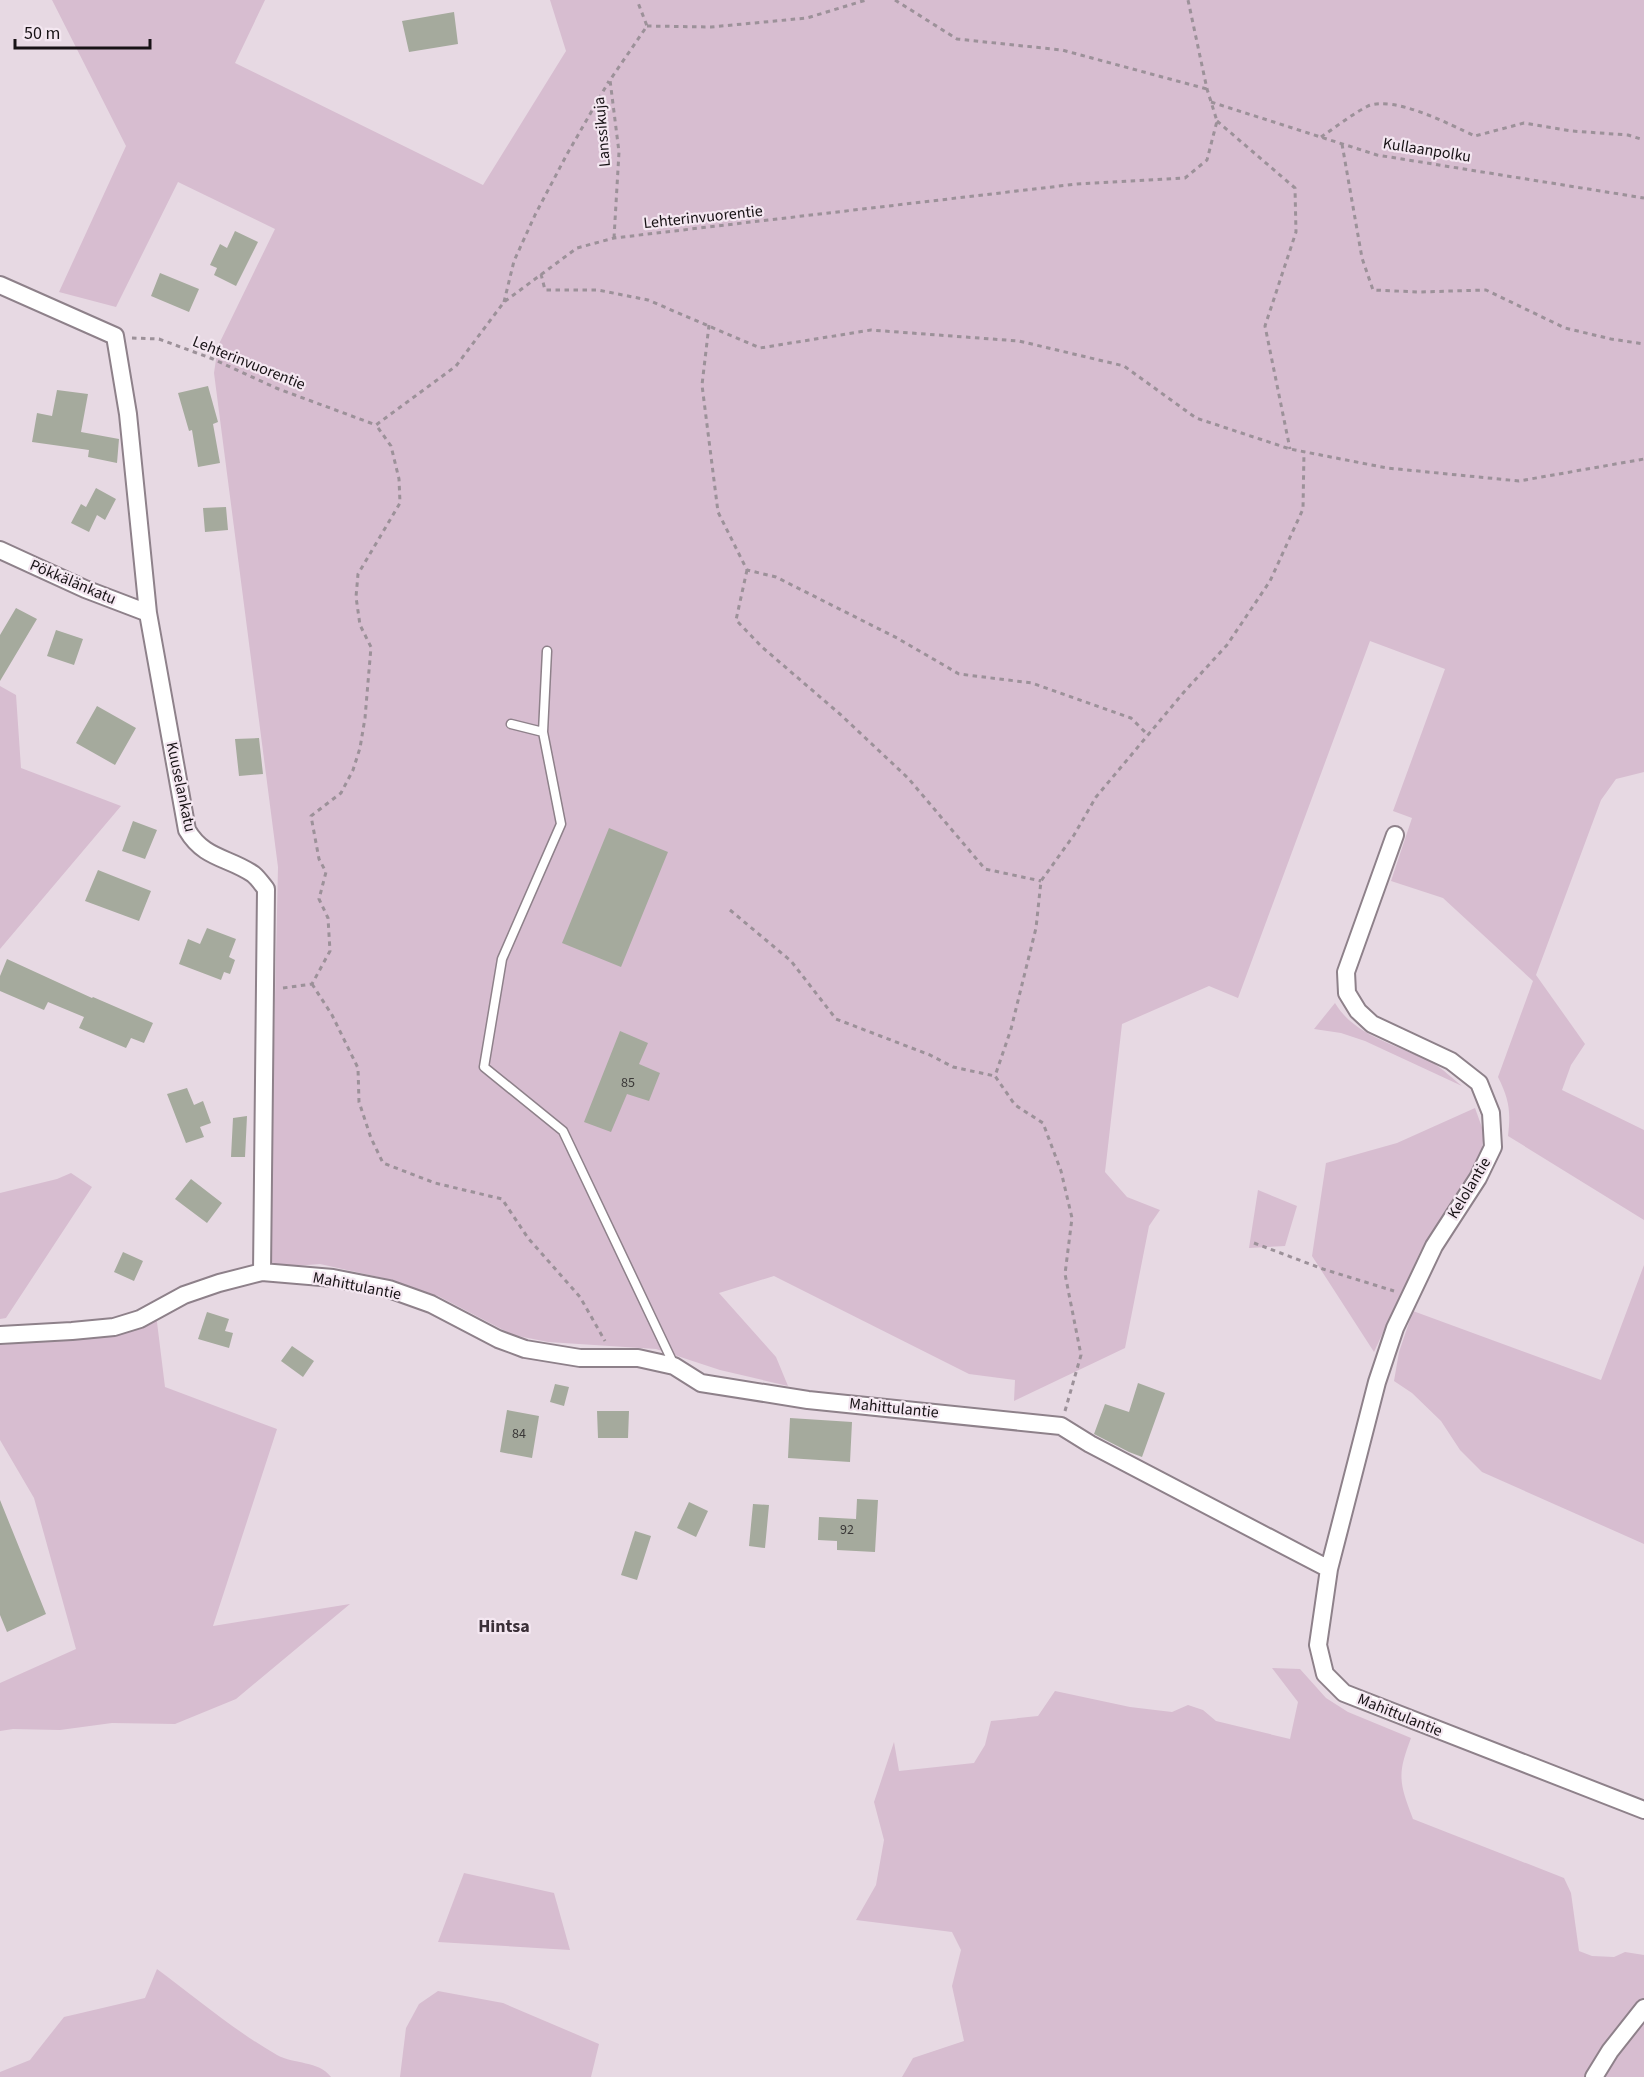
<svg xmlns="http://www.w3.org/2000/svg" width="1644" height="2077" viewBox="0 0 1644 2077" font-family="'Source Sans 3',sans-serif">
<rect width="100%" height="100%" fill="#e7d9e3"/>
<path fill="#d7bdd0" d="M52,0H265L235,63L483,185L566,51L550,0H1644V772L1616,779L1601,800L1536,975L1585,1044L1571,1065L1562,1090L1644,1130V1220L1508,1136C1511,1111 1509,1099 1498,1077L1533,981L1443,898L1391,881L1412,818L1393,811L1445,669L1370,641L1238,998L1209,986L1122,1024L1105,1172L1127,1197L1160,1210L1149,1226L1125,1348L1014,1401L1015,1380L969,1374L774,1276L719,1293L776,1357L788,1386L720,1370L656,1349L548,1342L513,1335L438,1296L383,1278L320,1264L269,1268L278,867L214,373L218,346L275,229L178,182L116,307L59,292L126,146Z
M0,686L16,695L21,768L121,806L0,949Z
M1335,1003C1355,1037 1399,1045 1433,1063C1443,1069 1453,1079 1462,1086L1365,1041L1341,1033L1314,1029Z
M1475,1108L1484,1133L1481,1156L1420,1252L1374,1352L1312,1256L1326,1163L1397,1143Z
M71,1173L92,1187L6,1318L0,1319V1193L57,1179Z
M1258,1190L1297,1206L1285,1246L1249,1248Z
M1644,1265V1544L1482,1472L1460,1450L1441,1421L1412,1393L1394,1381L1399,1352L1413,1311L1601,1380Z
M156,1314L165,1387L277,1429L213,1626L350,1604L236,1699L175,1724L112,1723L60,1730L13,1729L0,1731V1683L76,1649L34,1498L0,1440V1345L103,1336Z
M1272,1668L1300,1669L1326,1698L1348,1712L1411,1738C1397,1775 1399,1782 1413,1819L1564,1878L1571,1893L1579,1951L1592,1956L1614,1957L1625,1952L1644,1955V2077H902L913,2058L964,2041L952,1986L961,1950L952,1932L856,1920L876,1885L884,1840L874,1802L894,1742L899,1771L974,1763L985,1745L991,1721L1038,1716L1055,1691L1130,1707L1172,1712L1188,1705L1203,1710L1216,1721L1290,1739L1298,1702Z
M464,1873L554,1893L570,1950L438,1942Z
M157,1969C196,1998 235,2031 277,2055C295,2065 318,2060 331,2077H0V2072L30,2060L64,2017L145,1998Z
M438,1991L503,2003L599,2044L591,2077H400L406,2028L419,2004Z"/>
<path fill="#a5aa9d" d="M454,12L458,44L409,52L402,21Z
M235,231L258,242L236,286L214,275L217,268L210,265L220,244L227,248Z
M160,273L199,289L189,312L151,296Z
M208,386L218,422L213,424L220,463L198,467L192,430L189,431L178,393Z
M57,390L88,394L81,432L119,439L117,463L88,457L89,450L32,442L37,413L52,416Z
M96,488L116,499L105,520L97,515L89,532L71,523L81,504L86,507Z
M226,507L228,530L205,532L203,508Z
M16,608L37,619L0,681V635Z
M56,630L83,639L74,665L47,656Z
M97,706L136,728L115,765L76,743Z
M259,738L263,774L239,776L235,739Z
M133,821L157,830L145,859L122,851Z
M609,828L668,852L621,967L562,943Z
M98,870L151,891L139,921L85,901Z
M207,928L236,939L229,957L235,960L230,974L224,972L221,980L179,964L188,939L200,944Z
M7,959L92,998L93,997L153,1023L144,1043L131,1038L126,1048L79,1028L84,1017L48,1002L44,1010L0,991V976Z
M620,1031L648,1043L639,1064L660,1073L649,1101L627,1094L611,1132L584,1122Z
M187,1088L194,1105L203,1101L211,1123L200,1127L204,1137L186,1143L167,1094Z
M247,1116L245,1157H231L233,1118Z
M191,1179L222,1203L207,1223L175,1199Z
M123,1252L143,1261L134,1281L114,1272Z
M207,1312L229,1319L225,1331L233,1333L229,1348L198,1339Z
M292,1346L314,1361L303,1377L281,1361Z
M1138,1383L1165,1393L1142,1457L1129,1452L1094,1434L1105,1404L1129,1412Z
M555,1384L569,1387L564,1406L550,1402Z
M507,1410L539,1416L532,1458L500,1452Z
M597,1411H629L628,1438H598Z
M790,1418L852,1422L850,1462L788,1458Z
M857,1499L878,1500L875,1552L837,1550V1541L818,1540L819,1517L856,1519Z
M0,1500L46,1614L7,1632L0,1615Z
M689,1502L708,1511L696,1537L677,1528Z
M753,1504L769,1505L765,1548L749,1546Z
M635,1531L651,1536L637,1580L621,1575Z"/>
<g fill="none" stroke-linecap="round" stroke-linejoin="round">
<defs>
<path id="lane" d="M547,651L543,732L561,824L502,959L484,1067L563,1131L674,1365
M511,724L543,732"/>
<path id="street" d="M0,285L115,336L128,414L148,613L187,830C204,859 228,857 253,874C258,878 262,884 266,889L262,1272
M0,550L85,589L148,613
M0,1335L72,1331L114,1327L140,1319L184,1295L219,1283L262,1272L333,1278L389,1289L431,1304L498,1339L525,1349L580,1358H638L674,1366L701,1383L808,1400L1061,1426L1090,1444L1329,1569L1318,1645L1325,1674L1344,1693L1644,1810
M1329,1569L1377,1382L1395,1328L1434,1246L1478,1178L1493,1147L1491,1113L1479,1083L1451,1061L1372,1024L1358,1011L1347,993L1346,972L1395,835
M1594,2077L1610,2051L1644,2008"/>
</defs>
<use href="#lane" stroke="#8e818a" stroke-width="11"/>
<use href="#street" stroke="#8e818a" stroke-width="20"/>
<path stroke="#9c9199" stroke-width="3" stroke-dasharray="4.5 4.5" stroke-linecap="butt" d="M895,0L957,39L1062,50L1207,89
M647,26L711,27L807,18L866,0
M1211,102L1377,155L1644,198
M1217,121L1295,188L1296,232L1265,326L1290,449
M1321,137C1336,127 1352,114 1368,106C1394,95 1451,125 1475,136L1524,123L1572,131L1628,135L1644,140
M1342,144L1362,258L1373,290L1419,292L1486,290L1565,328L1611,339L1644,344
M614,238L619,152L610,80L647,26L637,0
M541,274L545,290H598L648,300L760,348L871,330L1019,341L1124,366L1196,418L1290,449L1387,468L1519,481L1644,459
M504,302L514,261L535,215L566,156L609,81
M709,325L702,385L718,512L747,570L776,577L897,638L959,674L1032,683L1131,718L1148,735
M132,338L159,339L213,359L276,388L376,425L456,366L504,302L577,248L614,238L1077,184L1185,178L1207,160L1217,121L1207,89L1188,0
M747,570L736,620L762,647L841,715L908,778L985,869L1041,881
M730,910L791,961L836,1019L930,1055L953,1067L995,1076
M312,984L332,1015L358,1068L359,1102L371,1138L383,1163L435,1183L502,1199L528,1238L580,1297L605,1341
M283,988L312,984L330,951L328,918L319,899L326,872L319,859L311,816L341,793L353,770L360,748L365,718L371,647L360,625L356,597L358,574L400,503L399,479L391,446L376,425
M1254,1243L1323,1269L1394,1291
M1065,1411L1081,1355L1065,1274L1072,1218L1061,1171L1043,1123L1015,1105L995,1076L1011,1029L1036,928L1041,881L1074,835L1096,797L1184,692L1227,645L1270,581L1303,509L1304,451"/>
<use href="#lane" stroke="#fff" stroke-width="8"/>
<use href="#street" stroke="#fff" stroke-width="16"/>
</g>
<g text-anchor="middle" dominant-baseline="central" stroke-width="4.5" stroke-linejoin="round" paint-order="stroke">
<g font-size="14" fill="#3b3938">
<text x="628" y="1083">85</text>
<text x="519" y="1434">84</text>
<text x="847" y="1530">92</text>
</g>
<g font-size="16" fill="#181316" stroke="#f4e7f1">
<text transform="translate(602 132) rotate(-95)">Lanssikuja</text>
<text transform="translate(1427 150) rotate(9)">Kullaanpolku</text>
<text transform="translate(703 217) rotate(-6)">Lehterinvuorentie</text>
<text transform="translate(249 363) rotate(22)">Lehterinvuorentie</text>
<text transform="translate(73 582) rotate(23)">Pökkälänkatu</text>
<text transform="translate(181 787) rotate(78)">Kuuselankatu</text>
<text transform="translate(1469 1188) rotate(-59)">Kelolantie</text>
<text transform="translate(357 1286) rotate(11)">Mahittulantie</text>
<text transform="translate(894 1408) rotate(6)">Mahittulantie</text>
<text transform="translate(1400 1715) rotate(22)">Mahittulantie</text>
</g>
<g font-size="18" font-weight="bold" fill="#3b3038" stroke="#f4e7f1">
<text x="504" y="1626">Hintsa</text>
</g>
</g>
<path d="M15 39v9h135v-9" fill="none" stroke="#181316" stroke-width="3"/>
<text x="24" y="39" font-size="18" fill="#181316" stroke="#f4e7f1" stroke-width="4.5" paint-order="stroke">50 m</text>
</svg>
